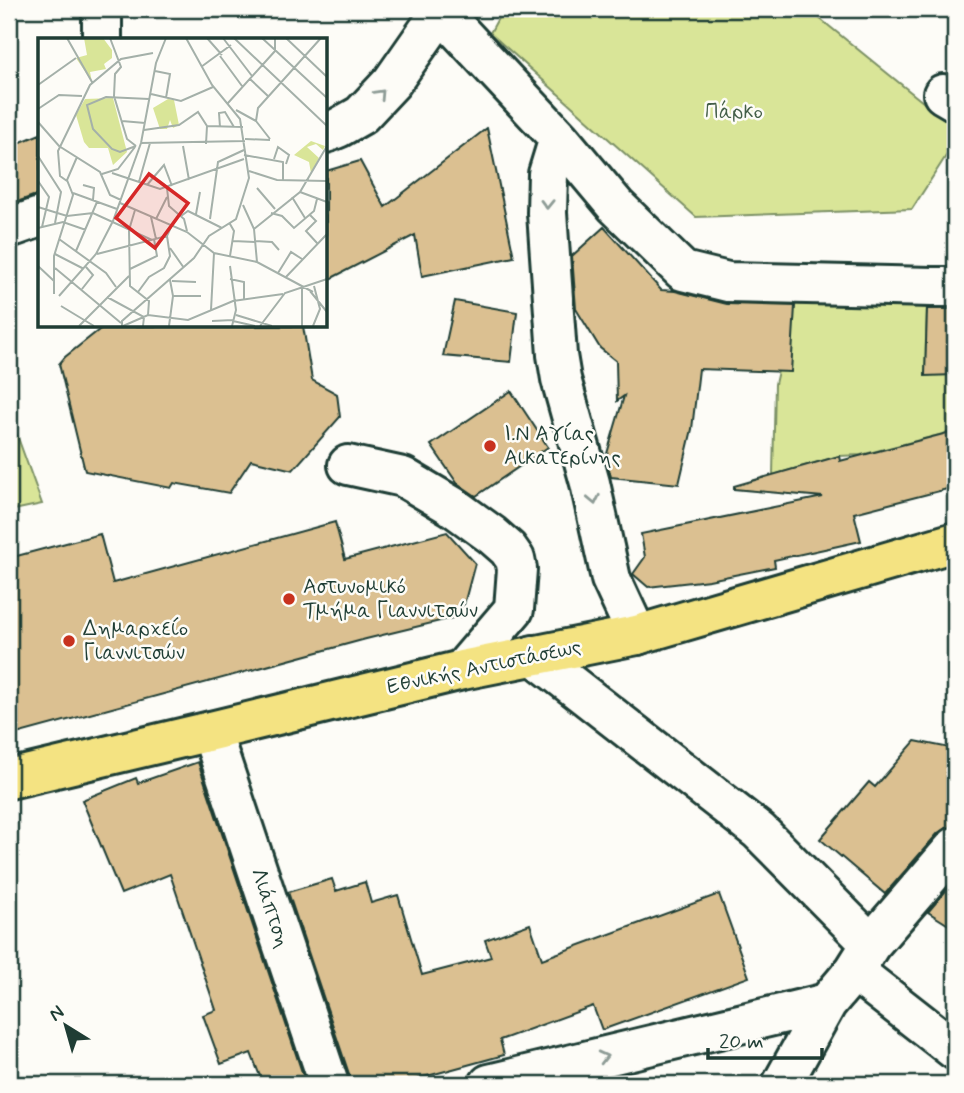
<svg xmlns="http://www.w3.org/2000/svg" width="964" height="1093" viewBox="0 0 964 1093" font-family="Mynerve,sans-serif">
<rect width="100%" height="100%" fill="#fdfcf7"/>
<filter id="ink" filterUnits="userSpaceOnUse"><feTurbulence type="fractalNoise" baseFrequency=".0143" numOctaves="2"/><feDisplacementMap in="SourceGraphic" scale="14" xChannelSelector="R" yChannelSelector="G"/><feConvolveMatrix kernelMatrix="1 2 1 2 8 2 1 2 1" color-interpolation-filters="sRGB"/></filter>
<g filter="url(#ink)">
<path fill="#d9e598" stroke="#7c9166" stroke-width="2" d="M503,9H808L955,128V142L912,209L696,217L490,33Z
M795,295L927,303L925,375H955V431L861,455L839,456L773,475L775,384Z
M9,413L42,504L9,511Z"/>
<path fill="#dbc091" stroke="#1f3d34" stroke-width="2" d="M487,128L514,257L422,276L415,235L326,281V171L360,161L385,207Z
M40,134V196H33L9,205V147Z
M604,227L661,290L675,291L727,304L795,306L791,372L699,369L692,429L679,484L611,477L606,457L624,396L617,401L616,361L600,348L576,309L572,256Z
M455,301L517,312L511,362L443,356Z
M927,309H955V375L925,376Z
M104,326H303L312,380L337,394L340,417L293,470L251,460L229,493L174,483L171,488L85,471L59,364L65,357Z
M511,391L548,447L476,496L457,483L431,445Z
M955,431V487L854,513L861,541L774,560L775,567L709,580L648,587L633,574L645,557L641,534L823,497L734,489V486L839,456L840,461Z
M335,522L345,559L447,532L475,563L461,616L366,639L9,736V558L100,534L113,583Z
M915,741L955,749V826L947,827L938,833L885,894L820,839L869,782L875,787Z
M198,762L306,1084H263L251,1053L221,1064L203,1015L216,1010L170,874L121,894L82,800L136,778L138,783Z
M332,879L336,891L365,882L371,903L398,895L422,975L491,957L485,940L530,924L542,959L719,894L749,977L602,1030L593,1006L500,1040L504,1055L398,1084H350V1077L288,892Z
M955,880V929L928,912Z"/>
<g fill="none" stroke-linecap="round" stroke-linejoin="round">
<defs>
<path id="minor" d="M441,12L559,138L616,206L683,271L728,282L932,287H955
M102,40V9
M943,94L955,101
M326,133L338,128L361,115L392,82L443,9
M559,138L548,174L547,213L557,355L561,379L590,483L611,579L637,635
M9,228L40,217
M348,465L403,477L452,506L492,535L508,549L515,559L517,569L514,609L462,670
M533,655L759,831L871,944
M211,731L329,1084
M854,971L955,1050
M489,1084L827,1003
M782,1084L827,1003L854,971L871,944L955,847"/>
<path id="major" d="M9,779L211,731L462,670L637,635L955,542"/>
</defs>
<use href="#minor" stroke="#1f3d34" stroke-width="44"/>
<use href="#major" stroke="#1f3d34" stroke-width="44"/>
<use href="#minor" stroke="#fdfcf7" stroke-width="38"/>
<use href="#major" stroke="#f4e382" stroke-width="38"/>
</g>
<defs><path id="oneway-chevron" d="M-2-3.5L2.5 0L-2 3.5" fill="none" stroke-width="1.6" stroke-linecap="round" stroke-linejoin="round" transform="scale(1.75)"/></defs>
<g stroke="#8e9c96">
<use href="#oneway-chevron" transform="translate(380 94) rotate(-47)"/>
<use href="#oneway-chevron" transform="translate(547 204) rotate(91)"/>
<use href="#oneway-chevron" transform="translate(594 500) rotate(78)"/>
<use href="#oneway-chevron" transform="translate(603 1057) rotate(-14)"/>
</g>
</g>
<g fill="#c8321e" stroke="#fdfcf7" stroke-width="2.5">
<circle cx="490" cy="446" r="7"/>
<circle cx="289" cy="599" r="7"/>
<circle cx="69" cy="641" r="7"/>
</g>
<g text-anchor="middle" dominant-baseline="central" stroke-width="5" stroke-linejoin="round" paint-order="stroke">
<g font-size="21" fill="#445f48" stroke="#fdfcf7">
<text x="734" y="112">Πάρκο</text>
</g>
<g font-size="21" fill="#1f3d34" stroke="#fdfcf7" text-anchor="start">
<text x="504" y="434">Ι.Ν Αγίας<tspan x="504" dy="24">Αικατερίνης</tspan></text>
<text x="303" y="587">Αστυνομικό<tspan x="303" dy="24">Τμήμα Γιαννιτσών</tspan></text>
<text x="83" y="629">Δημαρχείο<tspan x="83" dy="24">Γιαννιτσών</tspan></text>
</g>
<g font-size="21" fill="#1f3d34" stroke="#fdfcf7">
<text transform="translate(484 667) rotate(-12)">Εθνικής Αντιστάσεως</text>
<text transform="translate(270 908) rotate(72)">Λιάπτση</text>
</g>
</g>
<g transform="translate(38 38)">
<rect width="289" height="289" fill="#fdfcf7"/>
<path d="M46,0H65L74,12V20L66,26L68,31L52,34L54,44L38,20L49,17ZM75,60L89,114L75,127L70,110H51L46,104L38,77L47,61ZM130,61L136,62L141,87L135,90L132,82L129,91H122L115,70ZM273,103L287,108L285,112L278,106L269,109L281,120L273,135L271,124L256,117Z" fill="#d9e598"/>
<path fill="none" stroke="#a4b0a9" stroke-width="2" d="M29,0L54,44M72,0L83,29L77,36L76,58L89,101L98,108M169,0L184,17M185,0L214,38M196,0L289,88M224,0L289,60M248,0L289,39M182,18L204,48M163,29L193,7M117,33L132,36L128,60M212,41L231,59M0,47L38,20M113,56L143,63L175,49M190,65L237,13V0M0,71L21,57L44,58M198,72L218,83M84,83L107,85M218,83L220,70L283,0M218,83L232,101M0,84L21,108L62,134L72,157L83,162M169,88L205,89M182,89L181,75L187,74L196,89M106,92L141,87L160,74L169,88L168,106M207,101L232,102M103,105L207,103M98,108L82,114L74,111L55,91L49,67L68,59L111,61M145,108L151,142M206,117L245,124V143M0,118L23,154L17,185M236,121L240,109L251,117L248,126M211,133L239,142L289,143M74,135L122,151L206,121M64,136L80,131L97,109M0,143L11,159L4,189M29,143L22,138L20,113L52,47L83,21L115,15M101,144L112,105M45,147L56,150L55,162M109,147L126,127L134,148M129,150L131,168L146,181L149,193M219,150L237,171M262,154L289,164M35,155L79,171M254,159L267,180M82,165L149,194L176,215L219,224L275,254M205,167L216,191L219,224M0,169L29,178L55,175L114,202M97,172L91,192L92,248L111,263L110,277M233,175L244,178L256,190L276,173L279,161M158,176L162,154M271,176L278,183L268,193L279,205M143,178L150,173L184,190M113,179L118,201M118,181L129,159M172,181L180,124L206,112M0,190L25,184L48,192M216,191L262,154L289,108M21,201L68,235L78,249M195,203L217,204M217,203L234,204L241,212M132,210L146,230M38,213L59,164M17,216L46,231M59,216L129,198L134,187M192,218L196,193L192,186M0,228L16,243M192,228L198,272L194,288M17,230L83,285M92,231L119,218L116,201M240,235L253,214L264,221M247,240L289,196M192,241L206,244V261M134,243L158,244M264,250V288M44,251L55,237L48,229M272,253L289,274M100,254L111,239L126,230L132,218L129,198M16,256V218L35,157L29,142L39,119M21,258L58,216L75,183L103,105L118,25L128,0M135,258H163M69,259L106,279L105,288M23,268L56,288M173,272L176,215M198,277L234,288M174,283L195,282M195,283L217,288M41,288L91,238M84,288V283L156,220L171,198L198,181L211,140L202,81L174,47L148,0M85,288L110,277L150,282L195,263L245,256M131,288L135,258L132,242M222,288L247,255L289,241M275,288L282,271L276,248"/>
<path fill="#d62828" fill-opacity="0.15" stroke="#d62828" stroke-width="3.5" d="M111,136L150,165L117,210L78,180Z"/>
<rect width="289" height="289" fill="none" stroke="#1f3d34" stroke-width="3.5"/>
</g>
<rect width="964" height="1093" fill="none" stroke="#fdfcf7" stroke-width="35"/>
<rect x="18" y="18" width="929" height="1058" fill="none" stroke="#1f3d34" stroke-width="2.5" filter="url(#ink)"/>
<g transform="translate(66 1026) rotate(323)" stroke="#fdfcf7" stroke-width="5" paint-order="stroke">
<path d="M0-5L12 26L0 18L-12 26Z" fill="#1f3d34"/>
<text y="-10" font-size="19" font-weight="bold" text-anchor="middle" fill="#1f3d34">N</text>
</g>
<path d="M708 1048v10h114v-10" fill="none" stroke="#1f3d34" stroke-width="3.5"/>
<text x="719" y="1048" font-size="21" fill="#1f3d34" stroke="#fdfcf7" stroke-width="5" paint-order="stroke">20 m</text>
</svg>
